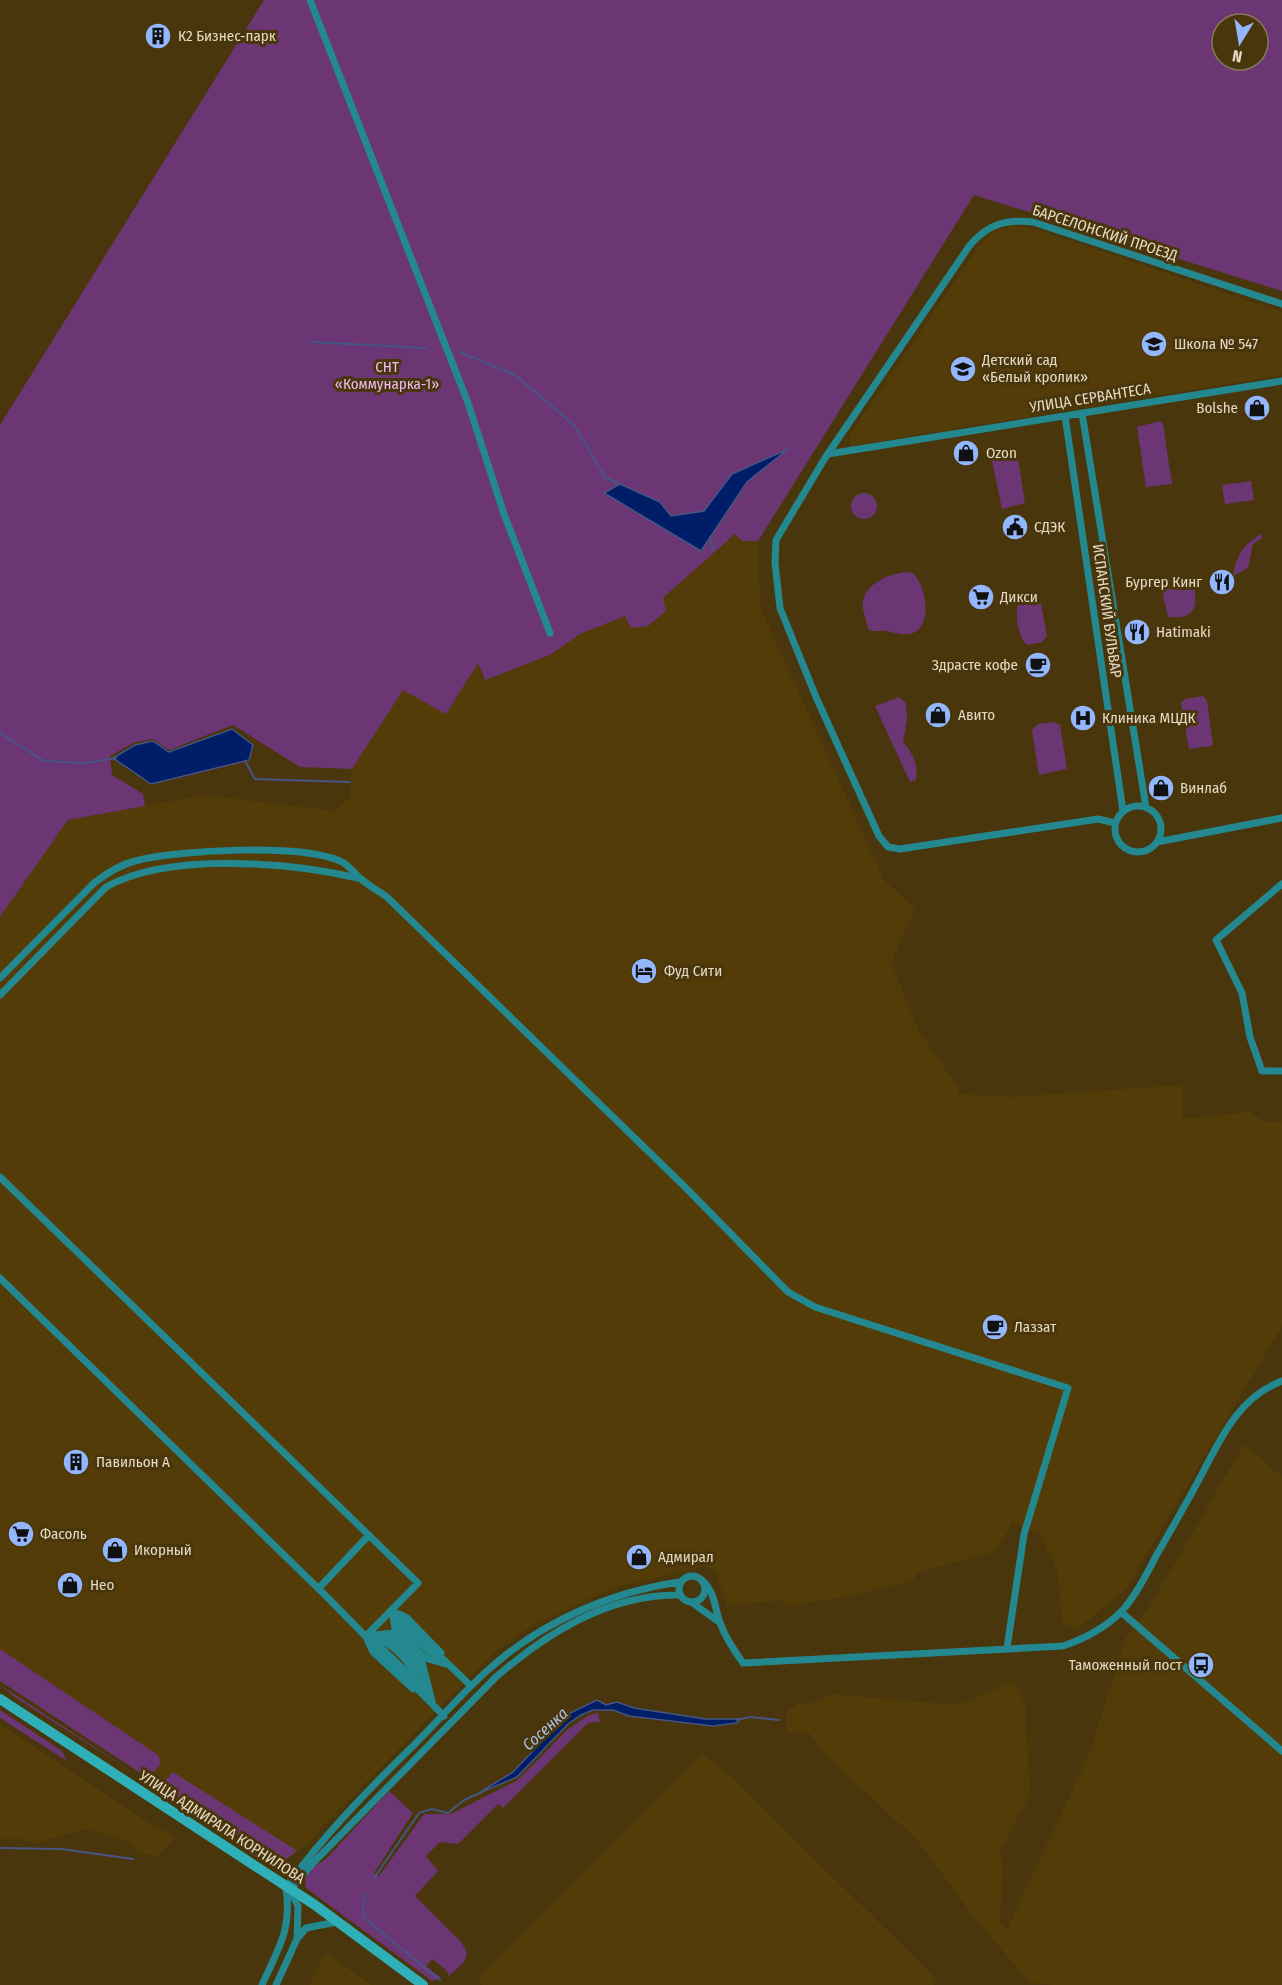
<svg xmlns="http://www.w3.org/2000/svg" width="1282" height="1985" viewBox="0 0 1282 1985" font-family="'Fira Sans Condensed',sans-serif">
<rect width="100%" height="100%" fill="#49360c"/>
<path fill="#533c07" d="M1014,225L1041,231L1282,312V375L851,446L849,437L978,247L995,231Z
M735,534L742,541H758L760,607L884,880L915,909L891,962L919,1031L957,1086L959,1094L1014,1097L1182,1085V1119L1250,1112L1264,1122L1282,1121V1326L1126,1589L1076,1630L1062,1623L1058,1572L1039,1533L1012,1523L996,1551L916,1573L914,1580L849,1596L785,1606L784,1600L727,1606L715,1570L704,1566L610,1589L533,1625L494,1653L319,1830L309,1843L280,1864L0,1681V917L68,820L204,795L335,811L350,797L352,769L403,689L478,663L484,679L550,655L580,634L626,616L631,627Z
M1244,1444L1282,1477V1985H1051L1030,1982L976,1920L918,1841L831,1760L809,1733H787V1711L798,1704L820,1702L831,1694L959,1705L1014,1681L1025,1704L1030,1795L1000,1850L1003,1870L1000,1922L1007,1929L1089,1755L1126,1637L1150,1606Z
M0,1724L147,1822L169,1833L174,1839L157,1857L137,1851L128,1841L86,1829L35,1843L21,1839H0Z
M703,1754L731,1776L937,1980L933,1985H483L478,1979Z
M326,1953L372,1985H309Z"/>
<path fill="#6c3674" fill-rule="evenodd" d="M264,0H1282V291L974,195L758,541H742L735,534L663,598L666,611L648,626L631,628L625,616L580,634L550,655L485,680L478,663L446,714L403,690L352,769L300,767L233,725L169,750L153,739L135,742L110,756L112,775L143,794L145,806L68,820L0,917V425ZM1222,24H1258V60H1222Z
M1160,421L1163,424L1172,484L1146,487L1137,427Z
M1011,448L1017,452L1025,503L1002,509L992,461L1002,450Z
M1251,481L1254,500L1225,504L1222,485Z
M851 506a13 13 0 1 1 26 0a13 13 0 1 1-26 0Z
M1262,534V538L1253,544L1248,568L1233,576C1235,557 1245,542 1262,534Z
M908,572L914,574C926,587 933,624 913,633C904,637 894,632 885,631C878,630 874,633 868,629C867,621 861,608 863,601C867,582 891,573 908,572Z
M1194,585C1198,608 1195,619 1168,617L1162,590Z
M1036,600L1041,604L1047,636L1042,642L1027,645C1018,638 1014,612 1019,603Z
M1203,696L1207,701L1213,744L1211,746L1189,749L1181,703L1185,699Z
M899,697L906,703L907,720L903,742C913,754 918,763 916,780L910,782L875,706Z
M1053,722L1060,725L1067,769L1039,775L1032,730L1038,724Z
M0,1649L158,1755L161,1764L148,1778L0,1681Z
M0,1685L142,1778L16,1698Z
M0,1710L62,1751L67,1761L0,1718Z
M598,1713L600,1722L588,1723L503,1808L498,1804L458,1844L440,1842L426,1856L438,1871L415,1896L462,1943L467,1953L464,1962L449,1976L446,1970L432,1959L426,1966L441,1978L432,1981L306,1888L305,1879L309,1870L326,1859L389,1791L413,1813L374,1873L379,1876L424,1814H451L518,1780L567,1730L589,1715Z
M173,1772L288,1845L297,1851L280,1864L164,1788L166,1780Z
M165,1794L265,1859L263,1862L173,1801Z"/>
<path fill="#001d68" stroke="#455684" stroke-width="1.5" d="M788,449L747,482L701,551L604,493L620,484L660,502L671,516L704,511L732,474Z
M232,729L253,745L249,760L151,784L113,758L135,745L153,741L169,752Z
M597,1700L606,1705L617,1702L634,1708L705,1719H739L737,1723L713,1726L629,1716L613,1710H593L581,1715L568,1724L517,1777L479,1793L513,1772L568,1714Z"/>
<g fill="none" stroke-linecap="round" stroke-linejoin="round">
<path stroke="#455684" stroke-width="2" d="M311,342L426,348
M460,352L515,375L574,425L605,477L622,485
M710,537L713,550
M0,733L44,761L85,763L116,758
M245,761L255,779L350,782
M737,1720L750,1717L779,1720
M0,1848L61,1849L133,1859
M374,1878L419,1813L432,1809L448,1813L464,1800L482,1792
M366,1894L363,1906L364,1918L440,1980"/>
<path stroke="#23888f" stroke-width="7" d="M310,0L468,403L504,514L550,633
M1082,413L1146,807
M1065,416L1123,811
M828,454L1282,381
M1115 829a23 23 0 1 1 46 0a23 23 0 1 1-46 0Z
M1115,823L1098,819L900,849L888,847L879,836L816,697L780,608L775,563L776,540L825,458L970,245C988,224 1006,219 1033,222L1282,304
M1157,842L1282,818
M1282,884L1216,940L1242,993L1250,1037L1262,1071H1282
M0,978L94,883C107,873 119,865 135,861C178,850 300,843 340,861C348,864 354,873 361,879C369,886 379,891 387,897L685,1187L788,1292L815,1307L1068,1388L1024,1534L1007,1648
M0,995L106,887C170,852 289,862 358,878
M0,1177L418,1583L366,1636
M0,1278L325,1595L444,1716
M679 1589a13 13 0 1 1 26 0a13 13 0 1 1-26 0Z
M702,1580C716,1593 714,1608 721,1625C726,1639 734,1650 743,1663L1063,1646C1084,1639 1106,1627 1122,1611C1136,1595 1146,1575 1156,1556C1172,1528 1188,1501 1203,1472C1222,1435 1241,1396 1282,1381
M319,1588L369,1535
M691,1602L719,1622
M392,1610L471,1686
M392,1610L395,1629L425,1658L447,1664
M1121,1612L1282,1751
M399,1614L407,1618L441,1653
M396,1617L400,1625L436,1658
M366,1636L392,1633L422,1662L432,1701
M384,1636H388L418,1665L421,1673
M377,1639C400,1645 417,1674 427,1693
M373,1640L417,1682
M368,1641L373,1652L413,1689
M297,1939L298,1906L290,1890L312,1864L496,1677C548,1632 609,1594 680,1595
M262,1985C279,1947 292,1930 286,1887C324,1835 368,1790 414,1745C439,1720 462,1693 488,1670C541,1622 610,1592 680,1582
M276,1985L297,1939L306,1928L337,1922"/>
<path stroke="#2fafb8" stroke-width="10" d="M0,1699L315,1905L423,1985"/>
</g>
<defs>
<symbol id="building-disc" viewBox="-11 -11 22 22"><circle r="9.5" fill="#92b7fd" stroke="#49360c"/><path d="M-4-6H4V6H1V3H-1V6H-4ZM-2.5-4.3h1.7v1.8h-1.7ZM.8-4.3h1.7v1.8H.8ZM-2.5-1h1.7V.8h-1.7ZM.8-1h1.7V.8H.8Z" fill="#111"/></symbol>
<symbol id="school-disc" viewBox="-11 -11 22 22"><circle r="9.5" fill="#92b7fd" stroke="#49360c"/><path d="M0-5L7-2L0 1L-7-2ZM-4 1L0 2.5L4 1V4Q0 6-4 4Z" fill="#111"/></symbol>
<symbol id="shop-disc" viewBox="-11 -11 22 22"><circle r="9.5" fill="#92b7fd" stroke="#49360c"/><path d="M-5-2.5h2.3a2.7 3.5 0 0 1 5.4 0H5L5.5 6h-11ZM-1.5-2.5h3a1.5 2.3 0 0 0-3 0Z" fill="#111"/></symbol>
<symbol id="civic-disc" viewBox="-11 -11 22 22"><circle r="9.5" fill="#92b7fd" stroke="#49360c"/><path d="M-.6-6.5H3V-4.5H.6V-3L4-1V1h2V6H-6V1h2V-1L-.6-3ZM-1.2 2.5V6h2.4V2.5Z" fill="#111"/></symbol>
<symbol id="restaurant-disc" viewBox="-11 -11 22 22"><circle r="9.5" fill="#92b7fd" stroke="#49360c"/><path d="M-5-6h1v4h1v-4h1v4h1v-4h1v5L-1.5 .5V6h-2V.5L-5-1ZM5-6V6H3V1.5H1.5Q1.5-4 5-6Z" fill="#111"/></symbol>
<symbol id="supermarket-disc" viewBox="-11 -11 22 22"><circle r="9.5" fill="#92b7fd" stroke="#49360c"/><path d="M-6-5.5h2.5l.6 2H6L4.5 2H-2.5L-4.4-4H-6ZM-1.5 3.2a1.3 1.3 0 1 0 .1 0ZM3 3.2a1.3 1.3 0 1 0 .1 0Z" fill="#111"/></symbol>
<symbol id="cafe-disc" viewBox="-11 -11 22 22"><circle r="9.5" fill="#92b7fd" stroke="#49360c"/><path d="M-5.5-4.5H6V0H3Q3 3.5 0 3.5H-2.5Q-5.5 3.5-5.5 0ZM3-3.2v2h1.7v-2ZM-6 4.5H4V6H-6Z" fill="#111"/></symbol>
<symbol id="hospital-disc" viewBox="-11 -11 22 22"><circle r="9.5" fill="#92b7fd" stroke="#49360c"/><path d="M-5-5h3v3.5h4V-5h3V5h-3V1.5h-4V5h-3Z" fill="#111"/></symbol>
<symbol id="hotel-disc" viewBox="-11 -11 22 22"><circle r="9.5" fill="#92b7fd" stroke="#49360c"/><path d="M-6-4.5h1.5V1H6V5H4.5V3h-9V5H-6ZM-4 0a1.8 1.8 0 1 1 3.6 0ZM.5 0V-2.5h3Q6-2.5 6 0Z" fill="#111"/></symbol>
<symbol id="bus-disc" viewBox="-11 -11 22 22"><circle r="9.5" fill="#92b7fd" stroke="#49360c"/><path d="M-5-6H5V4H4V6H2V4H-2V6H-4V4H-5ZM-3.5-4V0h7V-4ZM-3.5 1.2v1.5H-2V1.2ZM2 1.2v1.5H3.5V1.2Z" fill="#111"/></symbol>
</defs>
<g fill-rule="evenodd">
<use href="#building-disc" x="143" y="21" width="30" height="30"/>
<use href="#school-disc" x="1139" y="329" width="30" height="30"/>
<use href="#school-disc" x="948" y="354" width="30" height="30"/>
<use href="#shop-disc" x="1242" y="393" width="30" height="30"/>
<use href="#shop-disc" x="951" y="438" width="30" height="30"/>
<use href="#civic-disc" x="1000" y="512" width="30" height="30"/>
<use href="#restaurant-disc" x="1207" y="567" width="30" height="30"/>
<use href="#supermarket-disc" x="966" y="582" width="30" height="30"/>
<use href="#restaurant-disc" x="1122" y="617" width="30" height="30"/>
<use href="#cafe-disc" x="1023" y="650" width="30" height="30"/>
<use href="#shop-disc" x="923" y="700" width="30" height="30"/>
<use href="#hospital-disc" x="1068" y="703" width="30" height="30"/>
<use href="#shop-disc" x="1146" y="773" width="30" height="30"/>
<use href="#hotel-disc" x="629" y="956" width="30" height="30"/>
<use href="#cafe-disc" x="980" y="1312" width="30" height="30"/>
<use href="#building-disc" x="61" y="1447" width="30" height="30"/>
<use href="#supermarket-disc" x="6" y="1519" width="30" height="30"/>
<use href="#shop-disc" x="100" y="1535" width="30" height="30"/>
<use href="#shop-disc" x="624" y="1542" width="30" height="30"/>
<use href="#shop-disc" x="55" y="1570" width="30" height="30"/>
<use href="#bus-disc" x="1186" y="1650" width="30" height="30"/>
</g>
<g text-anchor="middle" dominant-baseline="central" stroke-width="6" stroke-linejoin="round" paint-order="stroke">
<g font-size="15" fill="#e5dac4" stroke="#49360c" text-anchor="start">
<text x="178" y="36">К2 Бизнес-парк</text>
<text x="1174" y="344">Школа № 547</text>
<text x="982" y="360">Детский сад<tspan x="982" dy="17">«Белый кролик»</tspan></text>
<text x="1238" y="408" text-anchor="end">Bolshe</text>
<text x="986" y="453">Ozon</text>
<text x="1034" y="527">СДЭК</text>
<text x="1202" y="582" text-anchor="end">Бургер Кинг</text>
<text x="1000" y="597">Дикси</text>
<text x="1156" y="632">Hatimaki</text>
<text x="1018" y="665" text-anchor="end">Здрасте кофе</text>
<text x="958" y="715">Авито</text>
<text x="1102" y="718">Клиника МЦДК</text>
<text x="1180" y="788">Винлаб</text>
<text x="664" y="971">Фуд Сити</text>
<text x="1014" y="1327">Лаззат</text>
<text x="96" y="1462">Павильон А</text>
<text x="40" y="1534">Фасоль</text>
<text x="134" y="1550">Икорный</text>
<text x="658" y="1557">Адмирал</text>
<text x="90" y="1585">Нео</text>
<text x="1182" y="1665" text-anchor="end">Таможенный пост</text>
</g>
<g font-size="15" fill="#e5dac4" stroke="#49360c">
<text transform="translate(1105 233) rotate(18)">БАРСЕЛОНСКИЙ ПРОЕЗД</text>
<text transform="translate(1090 398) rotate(-9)">УЛИЦА СЕРВАНТЕСА</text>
<text transform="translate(1107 611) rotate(82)">ИСПАНСКИЙ БУЛЬВАР</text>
<text transform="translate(222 1827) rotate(33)">УЛИЦА АДМИРАЛА КОРНИЛОВА</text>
</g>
<g font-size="15" fill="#eeb9f6" stroke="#49360c">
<text x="387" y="367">СНТ<tspan x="387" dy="17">«Коммунарка-1»</tspan></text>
</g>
<g font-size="16" font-style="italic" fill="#a8c0eb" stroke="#49360c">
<text transform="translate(545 1729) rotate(-42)">Сосенка</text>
</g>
</g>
<g transform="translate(1240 42) rotate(191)"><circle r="28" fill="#49360c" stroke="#877856" stroke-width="1.5"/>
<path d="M0-4.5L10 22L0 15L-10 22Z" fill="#92b7fd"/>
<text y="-9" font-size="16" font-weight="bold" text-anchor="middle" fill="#e5dac4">N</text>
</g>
</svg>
